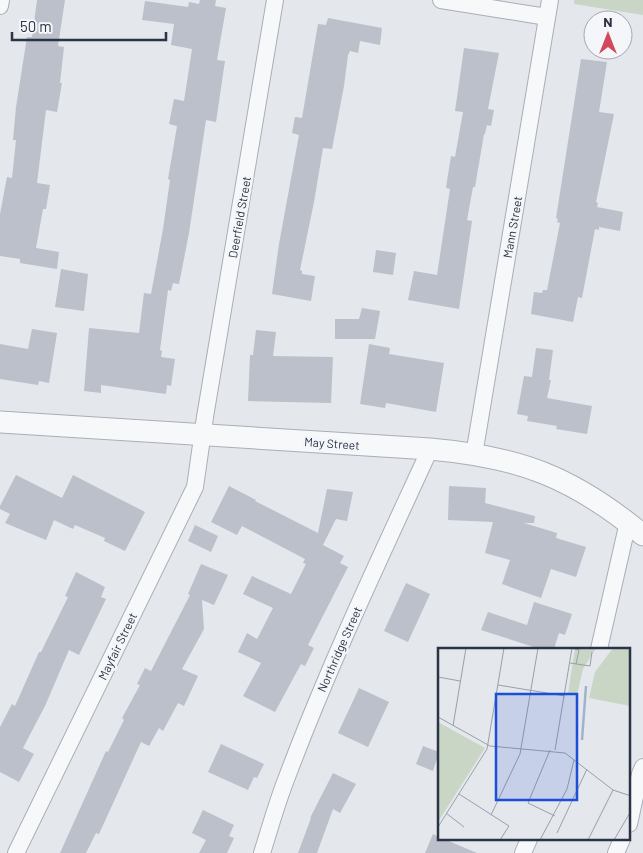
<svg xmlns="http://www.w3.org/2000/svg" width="643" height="853" viewBox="0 0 643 853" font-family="Barlow,sans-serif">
<rect width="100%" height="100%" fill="#e4e7ec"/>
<path fill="#c9d6c5" d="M574,0H643V15L574,4Z"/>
<path fill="#bbc0ca" d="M37,0H65L58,46L64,47L60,83H62L57,112L46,110L37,183L50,185L46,209H43L36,248L59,252L57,269L20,263V259L0,256V214L7,177L12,178L16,140H13L16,107L27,37H32Z
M200,0H216L215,6L226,8L217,60L225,61L216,122L206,120L189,233L179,284L173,283L171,291L168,290L160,350L162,351L161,357L175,359L171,386L167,385L166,394L101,385V393L84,391L89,328L139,333L144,293L151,294L163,229L170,180L168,179L177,126L169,124L174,99L184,101L192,49L171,45L174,24L142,20L145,1L188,7L189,2L199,4Z
M328,18L382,28L380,45L360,41L358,53L350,51L348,55L344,86L332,149L323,148L314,202L300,270L302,271V274L315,276L311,301L272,294L279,244L299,135L292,133L295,117L302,118L318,24L326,25Z
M464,48L499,53L488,109L494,110L491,126L487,125L485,134H484L475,187H473L467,220L472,221L459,309L408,300L414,271L437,275L450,189L446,188L447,181L451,156L455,157L463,112L455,111Z
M581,59L607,62L599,112L614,114L596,202L598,203L597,207L623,212L620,231L599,227V230L595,229L582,298L578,297L573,322L531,314L534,292L542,293L543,290H547L560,223L557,222L558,219L556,218Z
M376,250L396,253L393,275L373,272Z
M61,269L88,274L84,311L55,307Z
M362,308L380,311L375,339H335V319H359Z
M32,329L57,333L49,383L39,381L38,385L0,379V344L28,349Z
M256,330L276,332L273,356L333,357L331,403L248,401L250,355H253Z
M369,344L390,348L389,354L444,363L436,412L386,403L385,408L360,404Z
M536,348L553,350L549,380H551L547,398L592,406L587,434L556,429L557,426L527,421L528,416L517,414L524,376L532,377Z
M16,475L62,498L73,475L145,512L125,551L104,541L105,538L75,525L73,529L54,520L46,540L5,523L10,514L0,509V506Z
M229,486L256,500L255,501L318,533L327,489L353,492L347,521L336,519L323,545L344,556L340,563L348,567L308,645L314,648L305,666L301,664L275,712L243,696L261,663L238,652L247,633L257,639L273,608L243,594L252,576L291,594L306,564L303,563L305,559L242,526L237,535L211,522Z
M449,486L486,488L485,503L535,516L534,523H524L557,533L556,538L586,547L576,577L551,569L541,598L502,584L510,560L485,553L493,522L448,520Z
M195,525L218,536L211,552L188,541Z
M201,564L228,575L214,605L202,600L204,629L182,669L198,676L184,706L178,703L163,731L159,728L149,746L141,742L99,834L96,833L86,853H60L106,751L108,752L124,720L122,718L140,685L137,684L145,668L151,671L190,595L188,594Z
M76,572L105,587L101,597L106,599L79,655L69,650L45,706L23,748L34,754L19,782L0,772V727L12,704L15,706L39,652H41L68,597L65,596Z
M406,583L430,594L408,642L384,631Z
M534,602L572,614L565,635L559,633L554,649H540L481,630L488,612L527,625Z
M359,688L389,702L368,747L338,733Z
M221,744L264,764L257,778L254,777L248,790L208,772Z
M423,746L439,752L433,771L416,764Z
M333,773L356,784L340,813L333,809L317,853H298L311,818H310Z
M203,810L234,825L229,836L234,838L227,853H199L206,840L192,833Z
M433,834L439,837V839H444L477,853H425Z"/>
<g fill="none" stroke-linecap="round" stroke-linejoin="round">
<defs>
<path id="minor" d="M441,0L547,17
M0,6L1,0
M474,455L550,0
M599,649L628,522
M629,824L640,774L643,767
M16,853L195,487L205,417L275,0
M262,853C270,828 277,802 287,777C329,665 380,558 430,449
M523,853L529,839
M616,853L622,839"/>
<path id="tertiary" d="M0,422L430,449C520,457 573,477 643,535"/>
</defs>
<use href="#minor" stroke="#a9aeb7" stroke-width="18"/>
<use href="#tertiary" stroke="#a9aeb7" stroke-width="23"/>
<use href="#minor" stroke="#f7f8fa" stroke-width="16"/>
<use href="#tertiary" stroke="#f7f8fa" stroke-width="21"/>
</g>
<g text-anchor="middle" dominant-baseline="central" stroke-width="5" stroke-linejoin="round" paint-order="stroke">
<g font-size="12" fill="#2b3445" stroke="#f4f6f9">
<text transform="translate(239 217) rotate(-80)">Deerfield Street</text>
<text transform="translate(512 227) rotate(-80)">Mann Street</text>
<text transform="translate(332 443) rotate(4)">May Street</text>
<text transform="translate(117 646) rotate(-64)">Mayfair Street</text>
<text transform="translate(339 649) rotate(-66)">Northridge Street</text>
</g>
</g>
<g transform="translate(438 648)">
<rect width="192" height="192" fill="#e4e7ec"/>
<path d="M137,0H158L145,21L139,47L130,46ZM175,0H192V58L151,50L157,24ZM0,74L47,100L0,174Z" fill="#c9d6c5"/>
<path fill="none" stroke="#9fb4cc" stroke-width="2.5" d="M144,92L148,38"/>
<path fill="none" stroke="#9a9fa9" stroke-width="1" d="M132,15L152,18L154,4M0,29L22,33M60,37L127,48M0,69L52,98L127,105L175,142L193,148M15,78L28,0M112,102L90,155L117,168M117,102L134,0L141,2L138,16M21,146L71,178L62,192M8,165L26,179M53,167L82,106L100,0M0,179L49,101L66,0M119,185L149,121M102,192L129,141L136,112M150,192L175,142M176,192L193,163"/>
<path fill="#1d4ed8" fill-opacity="0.15" stroke="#1d4ed8" stroke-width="2.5" d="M58,46H139V152H58Z"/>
<rect width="192" height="192" fill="none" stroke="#2b3445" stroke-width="2.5"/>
</g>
<g transform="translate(608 35)"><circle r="24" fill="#f4f6f9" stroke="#a4a8b1"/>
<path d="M0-4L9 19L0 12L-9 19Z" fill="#d1495b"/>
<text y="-8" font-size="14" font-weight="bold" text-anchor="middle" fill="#2b3445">N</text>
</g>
<path d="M12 32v8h154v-8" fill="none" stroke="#2b3445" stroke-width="2.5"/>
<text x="20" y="32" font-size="15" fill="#2b3445" stroke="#f4f6f9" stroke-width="4" paint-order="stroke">50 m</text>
</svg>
